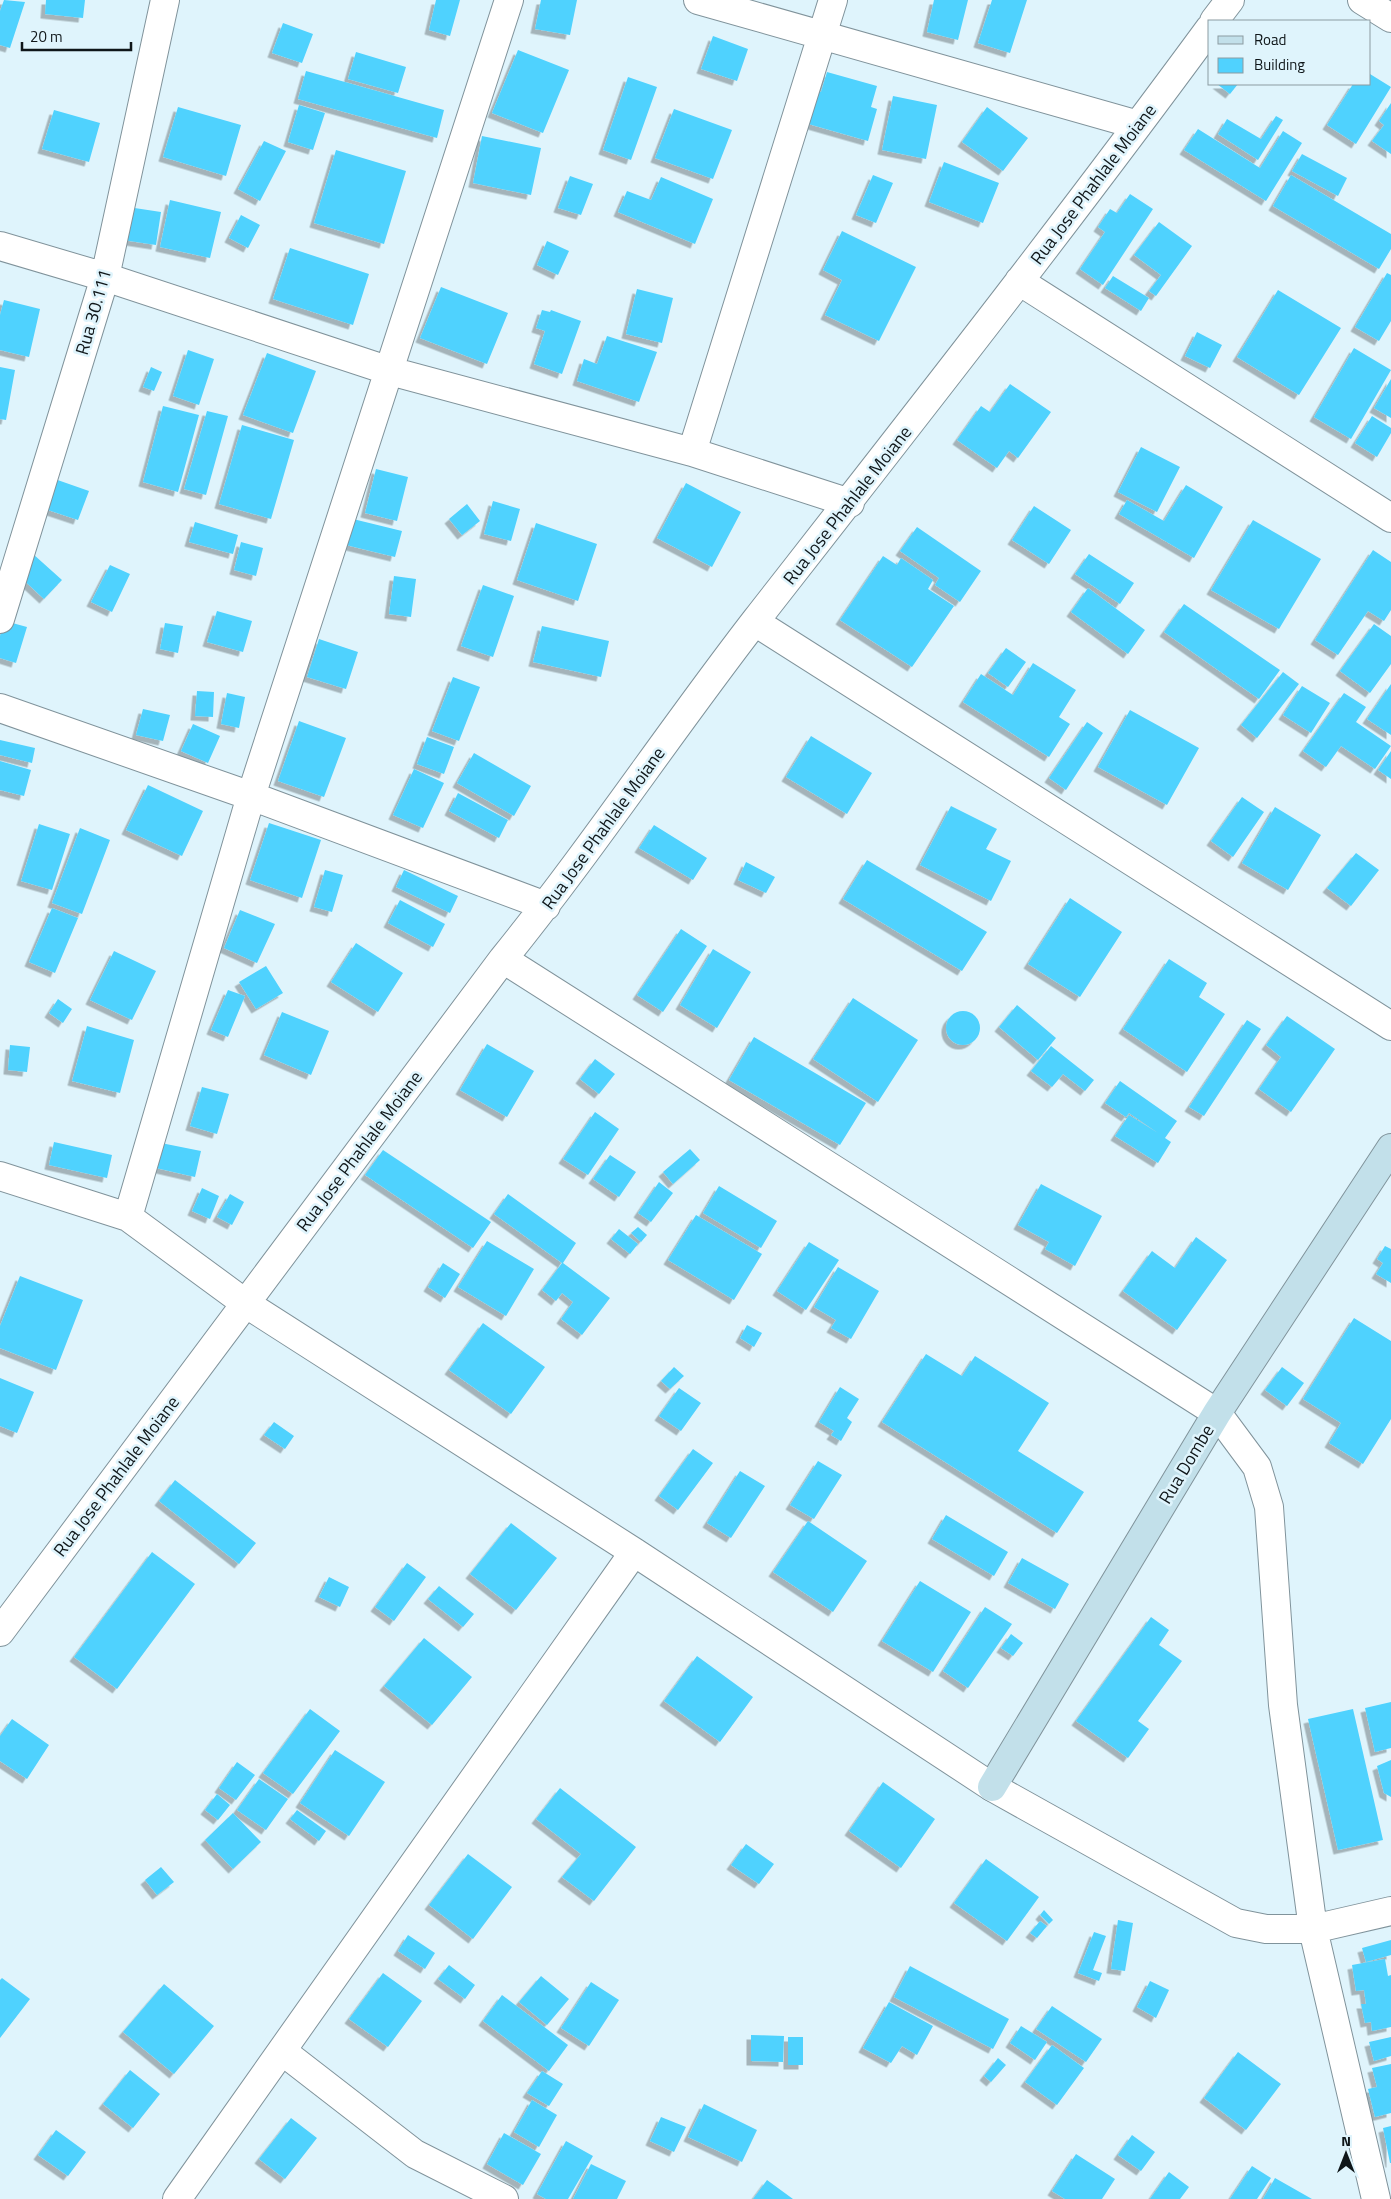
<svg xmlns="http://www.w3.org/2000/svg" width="1391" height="2199" viewBox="0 0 1391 2199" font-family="'Titillium Web',sans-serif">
<defs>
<filter id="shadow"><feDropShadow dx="-4.5" dy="4.5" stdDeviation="0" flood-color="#0004"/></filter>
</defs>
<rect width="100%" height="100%" fill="#dff4fc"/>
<path fill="#50d2fe" filter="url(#shadow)" d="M4,0L25,2L10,48L0,45V11Z
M46,0H85L83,18L45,14Z
M436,0H460L450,36L429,30Z
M541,0H577L570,35L535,29Z
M934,0H968L958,40L927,32Z
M992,0H1027L1010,53L978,43Z
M283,23L313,34L302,63L272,53Z
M713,36L748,49L737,81L701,69Z
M518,50L569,70L543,133L492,113Z
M356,52L406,67L398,93L348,79Z
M306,71L444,110L437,138L298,99Z
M827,72L877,86L871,107L877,109L868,141L805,123L815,90L821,92Z
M1370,74L1391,87L1356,144L1327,125L1353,84H1370Z
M628,77L657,87L631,160L603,150Z
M1217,84H1238L1230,94Z
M893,96L937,105L926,159L882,150Z
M1391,103V154L1372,141L1384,125L1379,121Z
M299,105L325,113L313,150L288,142Z
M178,107L241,125L226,176L163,157Z
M987,107L1028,138L1003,171L962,142Z
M674,109L732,130L713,179L655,158Z
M54,110L100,123L89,162L42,149Z
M1276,116L1283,120L1258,160L1218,134L1227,119L1261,139Z
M1198,129L1260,168L1283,131L1302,143L1266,201L1184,150Z
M482,136L541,148L531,195L473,183Z
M264,141L286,151L260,201L238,189Z
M336,150L406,171L384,244L314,223Z
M1302,154L1347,178L1338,196L1292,171Z
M944,162L999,183L983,223L929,202Z
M873,175L893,183L876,223L856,215Z
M1291,175L1391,234V249L1379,269L1273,206Z
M570,176L593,184L581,215L558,208Z
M661,177L713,199L695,244L618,212L627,191L651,200Z
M1130,194L1153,209L1103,285L1080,269L1105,232L1098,227L1110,209L1117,213Z
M170,200L221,212L210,258L160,247Z
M128,207L161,212L156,245L123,240Z
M241,215L260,225L248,248L229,238Z
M1159,222L1192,246L1156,296L1149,291L1161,275L1134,255Z
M842,231L916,267L879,341L825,315L842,280L823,270Z
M547,241L569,251L558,275L537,265Z
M290,248L369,274L353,325L273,299Z
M1387,273L1391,275V321L1379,341L1355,327Z
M1113,276L1149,298L1141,311L1105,288Z
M441,287L508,313L487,364L420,338Z
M637,289L673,298L662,343L626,334Z
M1278,290L1341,328L1299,395L1237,357Z
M4,300L40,309L29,357L0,350V315Z
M542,310L550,312L551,310L581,321L562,374L534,364L545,331L536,328Z
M1197,332L1222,345L1210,368L1185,356Z
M607,336L657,352L639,402L577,381L584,359L597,364Z
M1354,348L1391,370L1351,439L1314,417Z
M188,350L214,359L199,405L173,396Z
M267,353L316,371L293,433L243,415Z
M0,367L15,370L6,420L0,419Z
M151,367L162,372L154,391L143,387Z
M1391,379V418L1374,408Z
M1010,384L1051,412L1018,458L1009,451L997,468L957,440L981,406L990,412Z
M163,406L199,415L178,492L143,482Z
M207,411L228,416L206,495L184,489Z
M1372,416L1391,428V433L1377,457L1355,443Z
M242,425L294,440L271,519L219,504Z
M1141,447L1180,467L1157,512L1118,492Z
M376,469L408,477L397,521L365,513Z
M49,477L89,491L78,520L39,507Z
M686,483L741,512L712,567L657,538Z
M1186,485L1223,507L1194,558L1119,514L1127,500L1164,521Z
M493,501L520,509L511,541L484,534Z
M467,504L480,521L462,535L449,519Z
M1034,506L1071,530L1049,564L1012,540Z
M353,519L402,531L395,557L346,545Z
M1253,520L1321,559L1279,629L1211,590Z
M195,522L238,535L233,554L189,542Z
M536,523L597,544L578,601L517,580Z
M917,527L981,571L960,602L935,585L939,578L900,551Z
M241,542L263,548L256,576L234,570Z
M1373,550L1391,562V610L1384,621L1368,611L1338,655L1315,640Z
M33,554L62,580L44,599L16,573Z
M1089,554L1134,583L1120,604L1075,574Z
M883,556L897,565L901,558L933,580L928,589L954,606L912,667L840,620Z
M110,565L130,574L112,612L91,602Z
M394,576L416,579L411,617L389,614Z
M483,585L514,596L493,657L461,646Z
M1088,588L1145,630L1128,654L1071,612Z
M1184,604L1280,670L1259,699L1164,632Z
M217,611L252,621L243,652L207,642Z
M5,621L27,627L16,663L0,658V636Z
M165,623L183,626L178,653L160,649Z
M1374,624L1391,636V664L1370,693L1340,671Z
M542,626L609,641L601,677L533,662Z
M319,639L358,652L346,689L307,677Z
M1006,648L1026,662L1008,687L988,673Z
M1033,663L1076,690L1059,717L1070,724L1049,757L963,702L981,674L1013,695Z
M1283,672L1299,684L1257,738L1241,725Z
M453,677L480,687L459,741L432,731Z
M1391,684V735L1367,719Z
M1302,686L1330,703L1311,733L1283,715Z
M197,691L214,692L213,717L195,716Z
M227,693L245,697L239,728L221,724Z
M1344,693L1366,707L1356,722L1391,746L1375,769L1341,746L1326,767L1303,751Z
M143,709L170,715L163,741L136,735Z
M1130,710L1199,748L1167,805L1098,767Z
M299,721L346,738L324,797L278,781Z
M1087,722L1103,733L1066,790L1049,778Z
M193,724L220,736L208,763L181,751Z
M811,736L872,773L847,814L786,777Z
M427,737L454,747L444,774L417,764Z
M0,740L35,748L32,763L0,755Z
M1391,751V779L1378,770Z
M474,753L531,786L514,816L457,783Z
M0,761L31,770L24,796L0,790Z
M414,769L444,783L423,828L393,815Z
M148,785L203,811L182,856L126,830Z
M458,793L508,820L499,838L449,811Z
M1242,797L1264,812L1233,857L1211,841Z
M951,806L997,829L986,849L1011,861L991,901L920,865Z
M1275,807L1321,835L1288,890L1242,863Z
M269,823L321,840L302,898L250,880Z
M39,824L70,834L52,890L21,881Z
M654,825L707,858L693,880L639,848Z
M80,828L110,840L82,914L52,903Z
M1356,853L1379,870L1351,906L1327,888Z
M867,860L987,932L962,971L843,899Z
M746,862L775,877L766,893L738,880Z
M325,870L343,875L332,912L314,907Z
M404,870L458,896L450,913L396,887Z
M1070,898L1122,932L1080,997L1028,964Z
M400,900L445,924L433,947L388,923Z
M52,908L78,918L55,973L29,962Z
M240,910L275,924L257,963L224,948Z
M681,929L707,946L663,1012L637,995Z
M356,943L403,973L378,1012L331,982Z
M713,949L751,972L717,1028L680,1005Z
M114,951L156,971L132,1020L90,1000Z
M1169,959L1207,983L1199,997L1225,1014L1187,1072L1123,1029Z
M266,966L283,993L256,1009L239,982Z
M228,990L245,996L228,1037L211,1030Z
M853,998L918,1040L878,1102L813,1059Z
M58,999L72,1009L63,1023L49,1013Z
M1017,1005L1056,1038L1038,1060L999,1027Z
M946 1028a17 17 0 1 1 34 0a17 17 0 1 1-34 0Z
M282,1012L329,1031L311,1075L264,1055Z
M1287,1016L1335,1049L1291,1112L1259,1089L1281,1057L1266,1045Z
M1247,1020L1261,1029L1204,1116L1189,1107Z
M87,1026L134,1040L120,1093L72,1081Z
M754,1037L866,1103L840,1145L729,1080Z
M487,1044L534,1071L507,1117L460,1090Z
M10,1045L30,1047L27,1072L8,1070Z
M1051,1046L1094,1080L1085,1091L1063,1074L1052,1087L1031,1071Z
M595,1059L615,1074L599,1094L580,1079Z
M1120,1081L1177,1121L1165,1138L1171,1142L1158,1163L1115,1136L1129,1115L1158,1133L1129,1113L1126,1117L1105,1103Z
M202,1087L229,1094L217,1134L190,1126Z
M595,1112L619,1129L588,1175L563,1159Z
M54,1142L112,1155L107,1178L49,1165Z
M161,1143L201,1151L195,1177L156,1168Z
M690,1149L700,1160L673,1184L663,1172Z
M383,1150L491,1222L473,1248L365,1175Z
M610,1155L636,1172L619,1197L593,1179Z
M659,1182L673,1193L651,1222L638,1213Z
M1041,1184L1102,1216L1075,1266L1045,1249L1049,1242L1018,1225Z
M719,1186L777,1221L761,1248L703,1213Z
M202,1188L219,1196L210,1219L192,1211Z
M230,1194L244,1202L232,1225L217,1217Z
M508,1194L576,1243L563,1263L610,1298L582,1335L561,1319L573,1302L562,1293L556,1301L542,1290L562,1263L494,1214Z
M696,1215L762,1254L734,1300L668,1260Z
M638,1227L647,1235L641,1242L631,1233Z
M619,1229L638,1244L630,1254L611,1239Z
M1196,1237L1227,1260L1177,1330L1123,1291L1152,1251L1175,1268Z
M487,1241L534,1269L506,1316L458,1287Z
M809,1242L839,1260L806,1310L777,1291Z
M1385,1246L1391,1249V1283L1376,1274L1383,1263L1377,1259Z
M443,1263L460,1274L445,1298L428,1287Z
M838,1267L879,1291L851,1339L831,1328L836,1320L814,1307Z
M20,1276L83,1300L56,1370L0,1348V1326Z
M1354,1318L1391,1341V1419L1363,1464L1329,1443L1341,1423L1303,1399Z
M483,1323L545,1367L511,1414L449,1370Z
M747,1325L762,1333L754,1347L740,1338Z
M926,1354L962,1376L975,1356L1049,1403L1018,1451L1084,1492L1057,1533L882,1422Z
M674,1367L684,1376L670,1389L661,1381Z
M1282,1367L1304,1383L1287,1406L1265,1390Z
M0,1378L34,1392L17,1433L0,1426Z
M840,1387L859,1399L847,1418L852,1422L841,1441L831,1435L834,1431L819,1422Z
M679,1388L701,1403L681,1431L659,1416Z
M274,1422L294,1436L285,1449L264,1435Z
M693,1449L713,1463L678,1510L659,1496Z
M818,1461L842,1475L814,1519L790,1505Z
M740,1471L765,1486L731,1538L707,1523Z
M175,1480L256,1543L239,1564L159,1501Z
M946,1515L1008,1552L994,1576L932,1539Z
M808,1521L867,1561L833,1612L773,1572Z
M511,1523L557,1558L516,1610L470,1574Z
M152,1552L195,1584L117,1689L74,1657Z
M1022,1558L1069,1584L1055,1609L1008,1583Z
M407,1563L426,1577L394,1621L375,1607Z
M329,1577L349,1587L340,1607L319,1597Z
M920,1581L971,1612L933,1672L882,1641Z
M439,1586L474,1614L463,1627L428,1599Z
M985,1607L1012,1624L968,1688L943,1671Z
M1151,1617L1169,1630L1159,1645L1182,1661L1138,1721L1149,1729L1128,1758L1076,1721Z
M1011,1634L1023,1643L1013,1656L1001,1648Z
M424,1638L472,1677L432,1725L384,1686Z
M697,1656L753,1697L720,1742L664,1701Z
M1391,1702V1748L1375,1752L1365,1708Z
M310,1709L340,1731L293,1794L263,1773Z
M1353,1709L1383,1840L1338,1850L1308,1719Z
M12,1719L49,1745L27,1779L0,1761V1736Z
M335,1750L385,1782L349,1836L300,1803Z
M1391,1760V1797L1384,1793L1377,1766Z
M237,1762L255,1775L236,1800L219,1788Z
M259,1779L288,1799L266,1830L237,1810Z
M883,1782L935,1819L901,1868L849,1831Z
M560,1788L636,1847L594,1901L562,1877L581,1854L536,1819Z
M217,1794L230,1805L218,1820L205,1810Z
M297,1810L326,1831L319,1841L290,1819Z
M233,1813L261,1842L233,1869L205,1840Z
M746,1844L774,1864L759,1884L731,1865Z
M468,1854L512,1887L473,1939L429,1905Z
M986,1859L1039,1897L1007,1941L954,1903Z
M161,1867L174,1882L157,1895L145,1880Z
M1044,1910L1053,1920L1049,1924L1040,1915Z
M1118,1920L1133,1923L1125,1971L1111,1969Z
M1040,1921L1047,1926L1037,1938L1030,1933Z
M1094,1932L1106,1936L1093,1970L1102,1973L1099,1981L1078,1973Z
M408,1935L435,1953L425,1969L398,1951Z
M1391,1940V1955L1366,1962L1362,1948Z
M1385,1959L1388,1976L1391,1975V2027L1372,2031L1371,2022L1365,2023L1361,2004H1366L1364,1990L1356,1991L1352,1965Z
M449,1965L475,1985L465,1999L438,1979Z
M910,1966L1009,2019L993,2049L894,1997Z
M383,1973L422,2001L388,2047L349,2019Z
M541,1976L569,1999L547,2025L519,2002Z
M2,1978L30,1999L0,2038V1980Z
M1150,1981L1169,1990L1156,2018L1137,2007Z
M591,1982L619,2000L589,2046L561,2028Z
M164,1984L214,2026L174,2074L123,2032Z
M502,1995L568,2045L549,2071L483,2021Z
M889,2002L933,2026L917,2055L902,2046L891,2063L863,2048Z
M1052,2006L1102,2039L1086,2062L1036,2029Z
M1021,2026L1047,2042L1035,2060L1010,2043Z
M751,2035L784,2036L783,2062L751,2061Z
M788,2037H803V2065H788Z
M1391,2037V2056L1374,2061L1369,2042Z
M1052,2045L1084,2068L1057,2105L1025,2082Z
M1238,2052L1281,2084L1246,2130L1204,2098Z
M998,2058L1006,2065L991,2082L984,2076Z
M1391,2064V2113L1375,2117L1368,2089L1377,2087L1372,2068Z
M130,2070L160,2094L133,2128L103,2104Z
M542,2071L563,2084L549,2106L527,2093Z
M532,2100L557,2115L539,2147L514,2132Z
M704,2104L757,2130L742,2162L688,2137Z
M661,2117L686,2127L674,2152L650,2141Z
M291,2118L317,2138L285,2179L259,2159Z
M1391,2126V2163H1390L1383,2128Z
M56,2130L86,2152L68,2176L38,2155Z
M504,2133L541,2154L523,2185L487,2164Z
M1132,2135L1155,2152L1141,2171L1118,2155Z
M566,2141L593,2156L568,2199H546L537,2194Z
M1076,2154L1115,2179L1102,2199H1065L1052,2191Z
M591,2164L626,2181L617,2199H573Z
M1252,2166L1271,2178L1257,2199H1230Z
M1169,2172L1189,2187L1180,2199H1150Z
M1275,2178L1312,2199H1263Z
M767,2180L793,2199H753Z"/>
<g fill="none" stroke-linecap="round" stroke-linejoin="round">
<defs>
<path id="street" d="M698,0L1138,125
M1362,0L1391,18
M1214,21L1230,0
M0,246L105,277L390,371L692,452L850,503
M1019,281L1391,518
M692,452L833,0
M0,619L105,277L165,0
M755,622L1391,1026
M0,708L251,796L546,906
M503,959L1217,1413L1257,1467L1269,1507L1283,1705L1313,1929L1376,2199
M0,1176L128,1217L245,1303L634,1552L992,1787L1236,1923L1266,1929H1313L1391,1911
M128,1217L251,796L509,0
M0,1632L503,959C592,849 670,731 756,620C909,424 1063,228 1210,28
M282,2051L415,2154L504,2199
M177,2199L634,1552"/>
<path id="secondary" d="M992,1787L1217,1413L1391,1148"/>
</defs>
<use href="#street" stroke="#80939b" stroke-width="30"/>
<use href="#secondary" stroke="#80939b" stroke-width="30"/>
<use href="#street" stroke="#fff" stroke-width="28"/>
<use href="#secondary" stroke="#c2e0ea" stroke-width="28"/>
</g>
<g text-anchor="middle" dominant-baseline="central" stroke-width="5" stroke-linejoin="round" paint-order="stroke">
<g font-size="18" fill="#0f1619" stroke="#dff4fc">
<text transform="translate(1093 184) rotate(-53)">Rua Jose Phahlale Moiane</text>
<text transform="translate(93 312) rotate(-74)">Rua 30.111</text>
<text transform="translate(847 505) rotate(-52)">Rua Jose Phahlale Moiane</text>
<text transform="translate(603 828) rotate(-54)">Rua Jose Phahlale Moiane</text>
<text transform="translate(359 1151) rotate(-53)">Rua Jose Phahlale Moiane</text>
<text transform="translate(1186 1464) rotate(-59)">Rua Dombe</text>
<text transform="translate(116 1476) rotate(-53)">Rua Jose Phahlale Moiane</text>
</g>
</g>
<rect x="1208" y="20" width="162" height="65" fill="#dff4fc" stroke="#8c9ba1"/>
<rect x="1218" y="36" width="25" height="8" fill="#c2e0ea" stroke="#8c9ba1"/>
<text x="1254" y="45" font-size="15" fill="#0f1619">Road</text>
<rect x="1218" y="58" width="25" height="15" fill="#50d2fe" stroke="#8c9ba1"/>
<text x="1254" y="70" font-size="15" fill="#0f1619">Building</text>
<g transform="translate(1346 2154)" stroke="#dff4fc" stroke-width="4" paint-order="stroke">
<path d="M0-4L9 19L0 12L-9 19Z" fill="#0f1619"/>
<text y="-8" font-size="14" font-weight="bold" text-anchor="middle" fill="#0f1619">N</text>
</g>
<path d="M22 42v8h109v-8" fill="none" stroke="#0f1619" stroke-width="2.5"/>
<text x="30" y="42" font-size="15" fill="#0f1619" stroke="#dff4fc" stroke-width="4" paint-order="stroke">20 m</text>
</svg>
